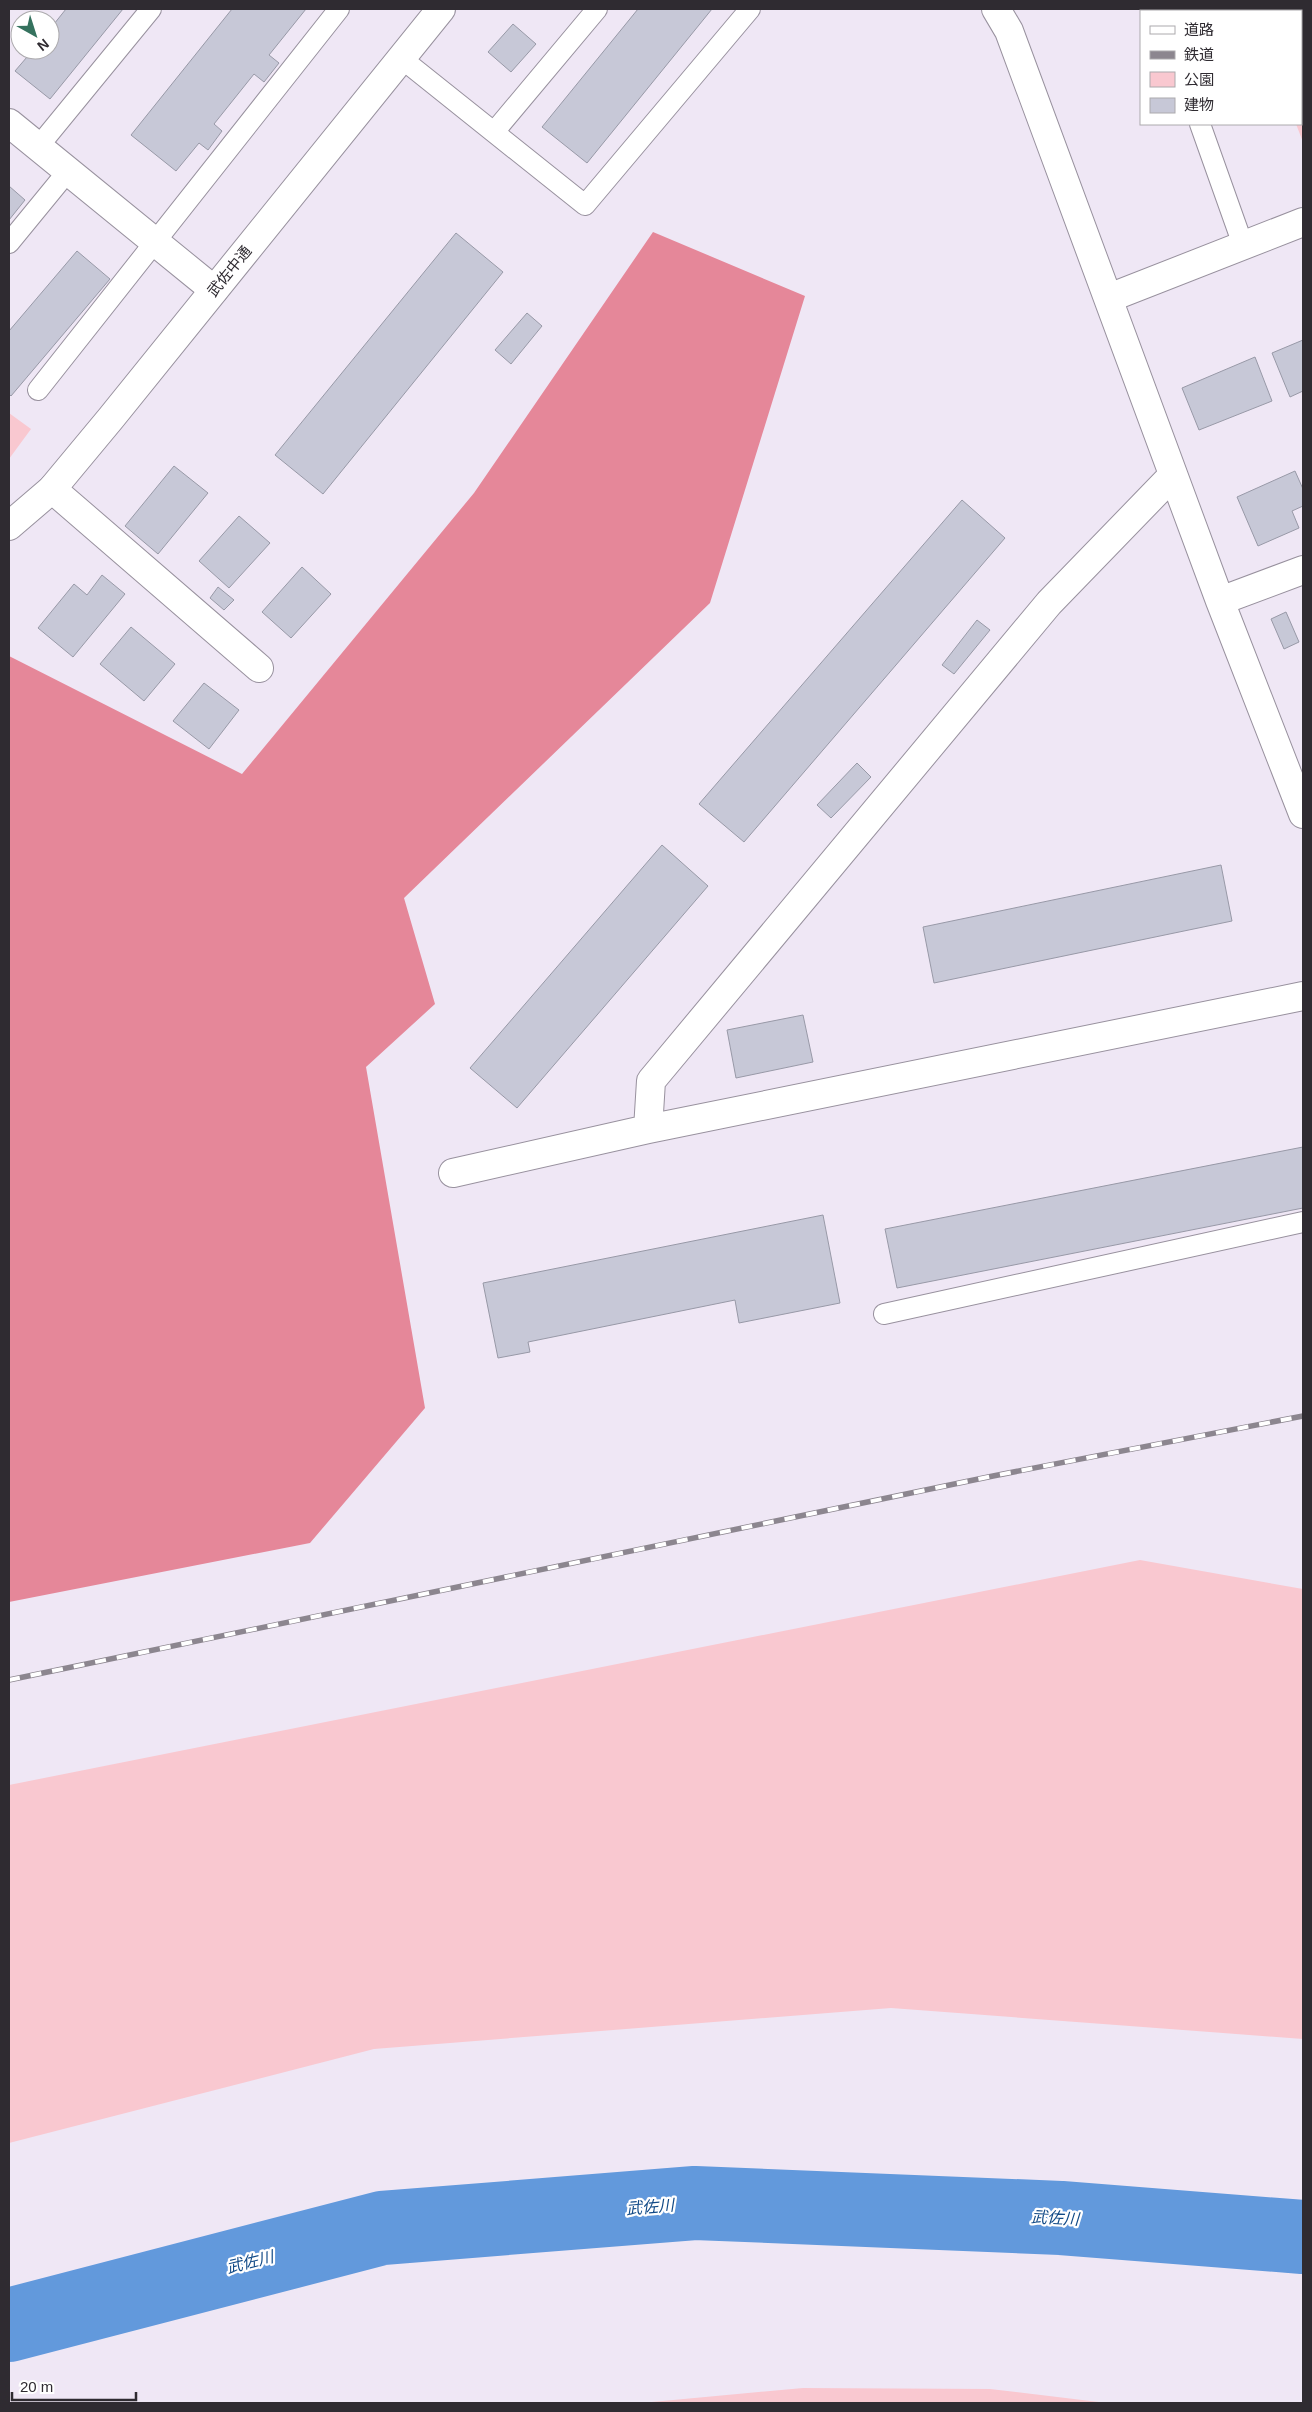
<svg xmlns="http://www.w3.org/2000/svg" width="1312" height="2412" viewBox="0 0 1312 2412" font-family="Arial,'Noto Sans JP',sans-serif">
<rect width="100%" height="100%" fill="#efe7f5"/>
<path fill="#f9c8d0" d="M1252,9H1303V142L1296,124H1301V11H1253Z
M9,413L31,429L9,459Z
M1140,1560L1303,1589V2039L891,2008L374,2049L9,2143V1785Z
M803,2388L990,2389L1107,2403H641Z"/>
<path fill="#e58799" d="M653,232L805,296L710,603L404,898L435,1004L366,1067L425,1408L310,1543L9,1602V656L242,774L474,493Z"/>
<g fill="none" stroke-linecap="round" stroke-linejoin="round">
<path stroke="#6299dc" stroke-width="74" d="M9,2325L382,2228L695,2203L1061,2218L1303,2237"/>
</g>
<path fill="#c7c8d7" stroke="#9899a7" d="M66,9H123L50,99L15,71L33,50H50V29Z
M232,9H306L269,55L279,63L264,82L254,74L214,124L222,131L208,150L199,143L176,171L131,135Z
M638,9H712L587,163L542,127Z
M513,24L536,44L511,72L488,52Z
M9,186L25,200L9,220Z
M456,233L503,272L323,494L275,455Z
M77,251L110,279L11,396L9,394V331Z
M527,313L542,326L511,364L495,350Z
M1303,340V391L1290,397L1272,353Z
M1255,357L1272,401L1199,430L1182,388Z
M174,466L208,493L158,554L125,526Z
M1295,471L1303,489V506L1292,511L1299,528L1258,546L1237,497Z
M962,500L1005,538L744,842L699,804Z
M239,516L270,543L229,588L199,561Z
M302,567L331,594L291,638L262,612Z
M102,575L125,594L73,657L38,628L74,584L87,595Z
M218,587L234,600L224,610L210,598Z
M1286,612L1299,642L1284,649L1271,619Z
M977,620L990,630L954,674L942,665Z
M131,627L175,664L144,701L100,664Z
M204,683L239,710L209,749L173,721Z
M857,763L871,777L831,818L817,805Z
M662,845L708,886L517,1108L470,1068Z
M1221,865L1232,921L934,983L923,927Z
M803,1015L813,1062L736,1078L727,1030Z
M1303,1147V1208L897,1288L885,1229Z
M823,1215L840,1303L739,1323L735,1300L528,1342L530,1352L498,1358L483,1283Z"/>
<g fill="none" stroke-linecap="round" stroke-linejoin="round">
<defs>
<path id="service" d="M1159,9L1160,11
M401,58L585,205L750,9
M1200,124L1243,245
M494,132L597,9
M38,147L151,9
M9,243L68,171
M38,390L339,9
M884,1314L1303,1222"/>
<path id="minor" d="M996,9L1009,31L1220,601L1303,814
M9,123L214,290
M1109,298L1303,222
M52,489L259,668
M1220,601L1303,570
M648,1129L651,1081L1049,603L1173,475
M453,1173L648,1129L1303,996"/>
<path id="tertiary" d="M9,526L52,489L111,418L441,9"/>
</defs>
<use href="#service" stroke="#98919e" stroke-width="22"/>
<use href="#minor" stroke="#98919e" stroke-width="30"/>
<use href="#tertiary" stroke="#98919e" stroke-width="30"/>
<use href="#service" stroke="#fff" stroke-width="20"/>
<use href="#minor" stroke="#fff" stroke-width="28"/>
<use href="#tertiary" stroke="#fff" stroke-width="28"/>
<defs>
<path id="rail" d="M9,1680L993,1476L1303,1416"/>
</defs>
<use href="#rail" stroke="#8c868f" stroke-width="5.5"/>
<use href="#rail" stroke="#fff" stroke-width="4" stroke-dasharray="11" stroke-linecap="butt"/>
</g>
<g text-anchor="middle" dominant-baseline="central" stroke-width="4.5" stroke-linejoin="round" paint-order="stroke">
<g font-size="15" fill="#2f2b31" stroke="#fff">
<text transform="translate(229 271) rotate(-51)">武佐中通</text>
</g>
<g font-size="16" font-style="italic" fill="#114a87" stroke="#fff">
<text transform="translate(650 2207) rotate(-5)">武佐川</text>
<text transform="translate(1055 2218) rotate(3)">武佐川</text>
<text transform="translate(250 2262) rotate(-14)">武佐川</text>
</g>
</g>
<rect width="1312" height="2412" fill="none" stroke="#2f2b31" stroke-width="20"/>
<rect x="1140" y="10" width="162" height="115" fill="#ffffff" stroke="#acaaad"/>
<rect x="1150" y="26" width="25" height="8" fill="#ffffff" stroke="#acaaad"/>
<text x="1184" y="35" font-size="15" fill="#2f2b31">道路</text>
<rect x="1150" y="51" width="25" height="8" fill="#8c868f" stroke="#acaaad"/>
<text x="1184" y="60" font-size="15" fill="#2f2b31">鉄道</text>
<rect x="1150" y="72" width="25" height="15" fill="#f9c8d0" stroke="#acaaad"/>
<text x="1184" y="85" font-size="15" fill="#2f2b31">公園</text>
<rect x="1150" y="98" width="25" height="15" fill="#c7c8d7" stroke="#acaaad"/>
<text x="1184" y="110" font-size="15" fill="#2f2b31">建物</text>
<g transform="translate(35 35) rotate(141)"><circle r="24" fill="#ffffff" stroke="#acaaad"/>
<path d="M0-4L9 19L0 12L-9 19Z" fill="#35725e"/>
<text y="-8" font-size="14" font-weight="bold" text-anchor="middle" fill="#2f2b31">N</text>
</g>
<path d="M12 2392v8h124v-8" fill="none" stroke="#2f2b31" stroke-width="2.5"/>
<text x="20" y="2392" font-size="15" fill="#2f2b31" stroke="#ffffff" stroke-width="4" paint-order="stroke">20 m</text>
</svg>
